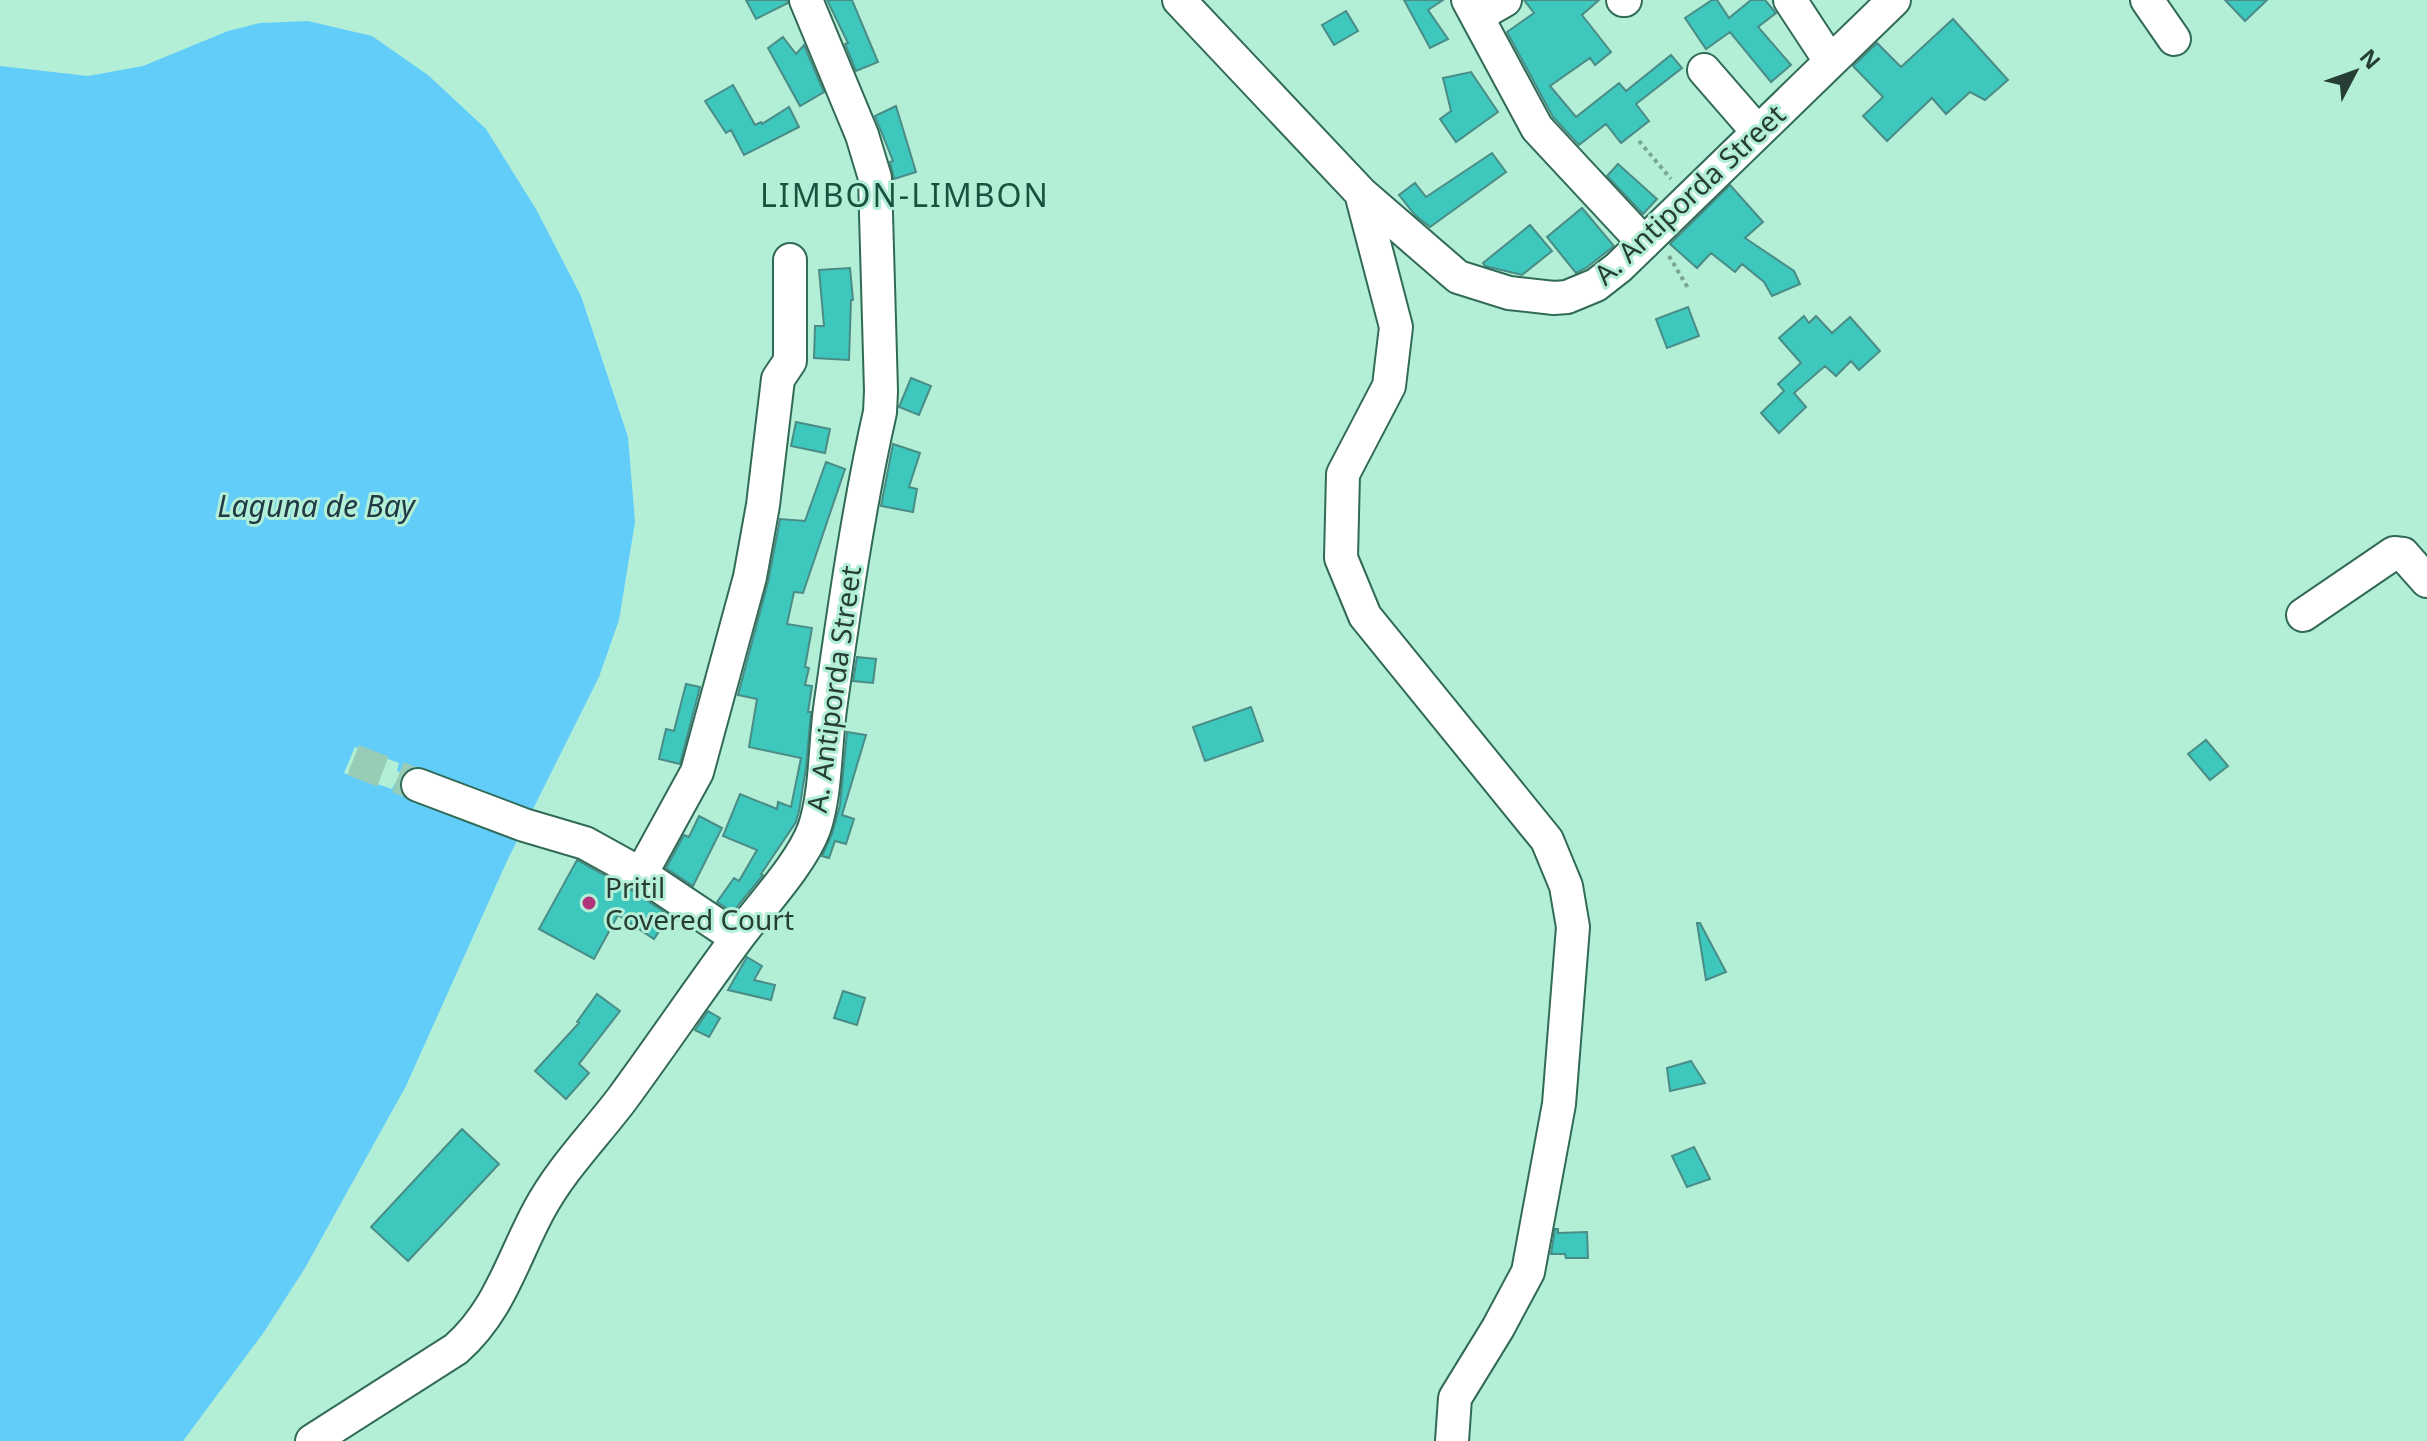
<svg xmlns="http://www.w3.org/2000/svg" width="2427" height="1441" viewBox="0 0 2427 1441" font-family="'Noto Sans',sans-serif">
<rect width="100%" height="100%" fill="#b3efd7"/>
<path fill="#63cdfa" d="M308,21L372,36L428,75L486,129L536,209L581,296L628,437L635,522L619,620L599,677L507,861L406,1086L305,1268L264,1332L183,1441H0V66L88,76L143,66L228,31L260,23Z"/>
<path fill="#b3efd7" d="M355,747L399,763L397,771L530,822L526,831L395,783L392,789L344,773Z"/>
<path fill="#3ec7bd" stroke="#4a8c86" stroke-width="2" d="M746,0H787L788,3L756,19Z
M827,0H852L878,62L856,71L845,44L848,43Z
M1404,0H1443L1428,10L1448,39L1430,48Z
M1524,0H1599L1582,15L1611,52L1595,65L1590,58L1550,86L1576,117L1619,83L1626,91L1671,55L1682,68L1636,104L1649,121L1621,143L1606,124L1579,145L1553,117L1507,32L1534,13Z
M1712,0H1717L1729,18L1751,0H1765L1776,13L1758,27L1791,65L1771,82L1730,32L1706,49L1685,18Z
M2225,0H2267L2245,21Z
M1346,11L1358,31L1334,45L1322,25Z
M1953,19L2008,80L1985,100L1970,92L1946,114L1932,98L1887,141L1863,116L1883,97L1853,66L1877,43L1901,67Z
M783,37L796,54L804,45L824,92L800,106L768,48Z
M1471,72L1498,112L1456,142L1440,119L1451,111L1443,78Z
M733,85L755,125L761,122L762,124L789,107L799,127L744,155L731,130L726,133L705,101Z
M896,106L916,172L894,179L890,162L893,161L875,116Z
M1492,153L1506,172L1430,227L1415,215L1399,195L1415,183L1426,197Z
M1618,164L1657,199L1643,214L1607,176Z
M1730,185L1763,222L1745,238L1794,271L1800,284L1772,296L1764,282L1742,264L1735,272L1711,253L1697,268L1670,244Z
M1582,208L1614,246L1586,268L1576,273L1547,237Z
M1530,225L1552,251L1522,275L1485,266L1483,263Z
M850,268L853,300H851L849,360L814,358L815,326H824L819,270Z
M1688,307L1699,336L1667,348L1656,319Z
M1804,316L1809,323L1816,316L1832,333L1850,317L1880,351L1859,370L1851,361L1836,376L1825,366L1794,393L1806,407L1779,433L1761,413L1784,391L1778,384L1801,363L1779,338Z
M911,378L931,386L919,415L899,407Z
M796,422L830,429L825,453L791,446Z
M893,444L920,453L909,487L917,489L913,512L881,506Z
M826,462L845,469L803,593L794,592L787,624L812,628L805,667L809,668L805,685L812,686L808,712H811L806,768L799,811L796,822L761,874L763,875L733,912L717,902L734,878L739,881L757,850L723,836L740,794L777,809L778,802L791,807L801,758L749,747L757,699L738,695L768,582L780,519L805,521Z
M857,657L876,659L873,683L853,681Z
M686,684L700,687L680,764L659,759L666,729L674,731Z
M1251,707L1263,741L1205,761L1193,727Z
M847,732L866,735L842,815L854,819L846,844L835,841L829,858L822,856L832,834L840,805Z
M2206,740L2228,766L2210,780L2188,754Z
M699,816L722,828L693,886L666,868L684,835L689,837Z
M577,860L631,890L675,919L671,926L665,922L654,939L618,915L594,959L539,929Z
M1697,923H1700L1726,972L1706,980Z
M747,957L762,966L754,980L775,985L771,1000L728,990Z
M843,991L865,998L857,1025L834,1018Z
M597,994L620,1011L579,1064L589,1073L566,1099L535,1071L579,1023L577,1022Z
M708,1011L720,1018L709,1037L695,1030Z
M1691,1061L1705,1083L1670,1091L1667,1068Z
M462,1129L499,1164L408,1261L371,1227Z
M1694,1147L1710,1179L1687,1187L1672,1156Z
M1555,1229H1558V1233L1587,1232L1588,1258H1566L1565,1254H1551Z"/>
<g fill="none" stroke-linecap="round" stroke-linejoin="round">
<path stroke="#97ccb7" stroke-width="32" stroke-dasharray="32 16" stroke-linecap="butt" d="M353,760L418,785"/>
<defs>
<path id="minor" d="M1179,0L1361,193L1458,277L1509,293L1554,298L1567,297L1596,285L1619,267L1894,0
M1468,0L1537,128L1644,243
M1623,0H1625
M1790,0L1830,61
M2147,0L2174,39
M1477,16L1505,0
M1704,70L1757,131
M1361,193L1396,327L1389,386L1343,474L1341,558L1365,616L1547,840L1566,886L1573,927L1559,1104L1528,1272L1498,1328L1455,1398L1452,1441
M2303,615L2394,553L2403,554L2427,581
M418,785L524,825L585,843L641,874L737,938
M641,874L697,772L750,577L763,505L778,379L790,361V260
M312,1441L456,1349C500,1310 512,1260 539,1210C561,1169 594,1136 622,1099C661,1046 698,991 738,937C761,906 801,864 814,829C826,795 825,746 830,709C844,610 858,510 880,412L881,391L875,178L862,135L806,0"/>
</defs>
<use href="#minor" stroke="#316a56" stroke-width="36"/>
<path stroke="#79a694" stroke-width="4" stroke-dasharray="4 4" stroke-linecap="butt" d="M1639,141L1671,179
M1669,256L1688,288"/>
<use href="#minor" stroke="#fff" stroke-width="32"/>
</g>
<circle fill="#b2327e" stroke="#b3efd7" stroke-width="3" cx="589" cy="903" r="8"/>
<g text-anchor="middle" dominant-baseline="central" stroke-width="6" stroke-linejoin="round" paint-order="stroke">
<g font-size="28" fill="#263e35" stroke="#b3efd7">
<text transform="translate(1689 194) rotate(-43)">A. Antiporda Street</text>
<text transform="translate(833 689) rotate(-82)">A. Antiporda Street</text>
</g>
<g font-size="28" fill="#263e35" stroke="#b3efd7" text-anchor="start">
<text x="605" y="887">Pritil<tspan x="605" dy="32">Covered Court</tspan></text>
</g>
<g font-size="30" font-style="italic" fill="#213944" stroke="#b3efd7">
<text x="316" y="505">Laguna de Bay</text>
</g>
<g font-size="32" letter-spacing="2" fill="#185340" stroke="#b3efd7">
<text x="905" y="194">LIMBON-LIMBON</text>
</g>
</g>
<g transform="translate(2355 72) rotate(49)" stroke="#b3efd7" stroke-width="6" paint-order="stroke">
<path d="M0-6L14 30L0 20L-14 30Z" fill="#263e35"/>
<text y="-12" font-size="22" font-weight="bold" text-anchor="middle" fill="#263e35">N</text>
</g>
</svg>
